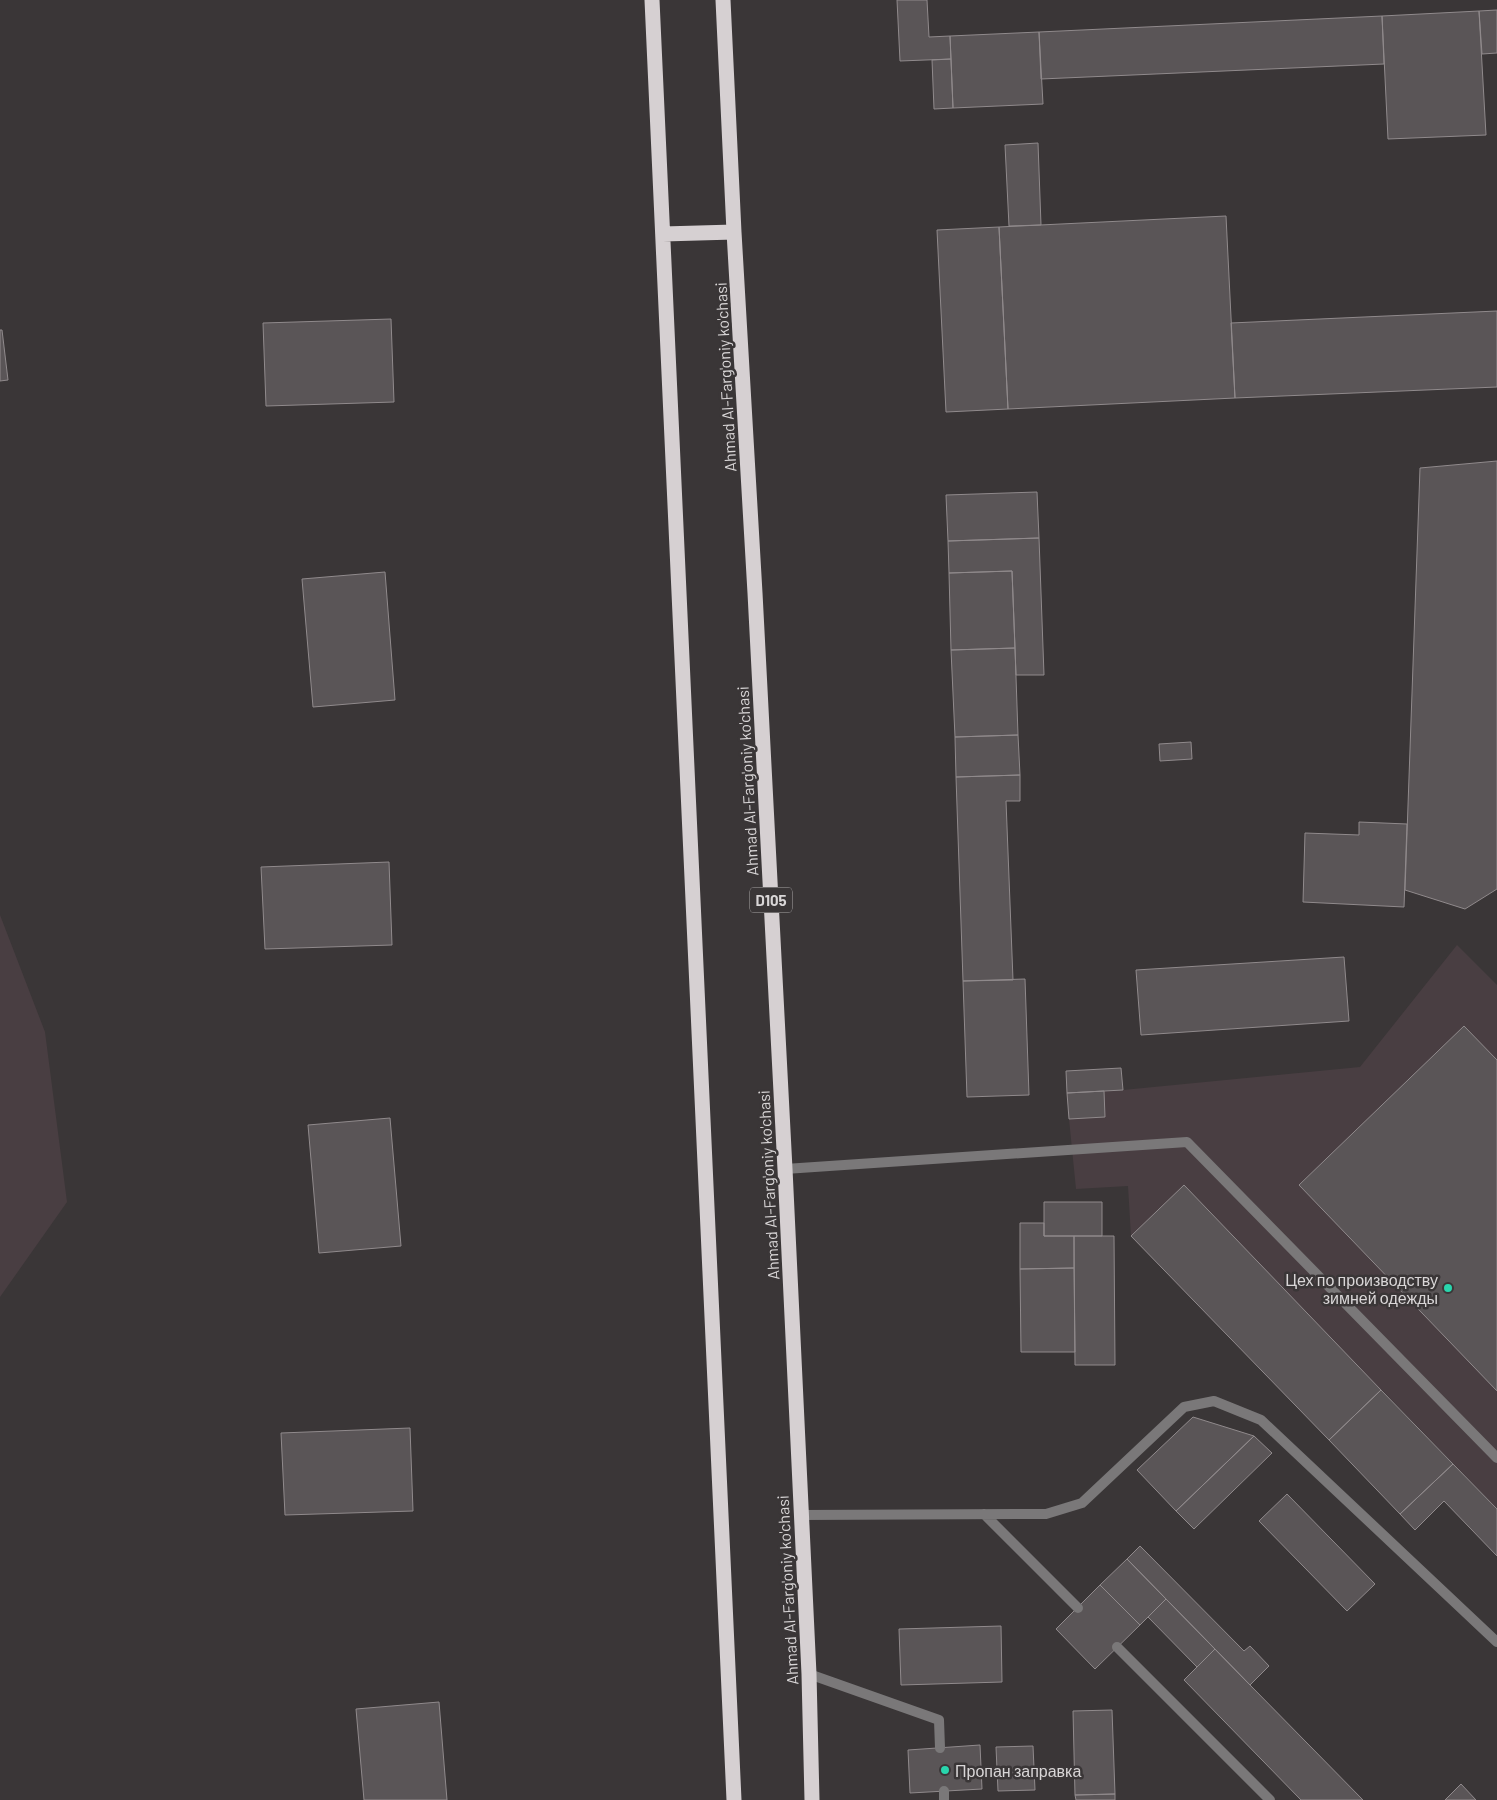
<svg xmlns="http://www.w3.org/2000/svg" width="1497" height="1800" viewBox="0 0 1497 1800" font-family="Barlow,sans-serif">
<rect width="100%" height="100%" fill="#3a3637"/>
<path fill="#493e42" d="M0,915L45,1032L67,1202L0,1297Z
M1457,945L1497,985V1509L1382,1390L1329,1440L1131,1236L1128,1186L1076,1189L1069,1119L1067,1093L1123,1090L1360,1067Z"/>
<path fill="#5a5557" stroke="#908a8c" d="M897,0H927L929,37L950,36L951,59L900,61Z
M1497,10V53L1482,54L1479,11Z
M1479,11L1486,135L1388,139L1382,16Z
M1382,16L1384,64L1041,79L1039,32Z
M1039,32L1043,104L953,108L950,36Z
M951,59L953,108L934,109L932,60Z
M1038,143L1041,225L1009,226L1005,145Z
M1226,216L1235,398L1008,409L999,227Z
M999,227L1008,409L946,412L937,230Z
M1497,311V387L1235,398L1231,323Z
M391,319L394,402L266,406L263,323Z
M0,330H2L8,380L0,381Z
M1497,461V889L1465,909L1405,890L1420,468Z
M1037,492L1039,538L948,541L946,495Z
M1039,538L1044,675H1016L1012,571L949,573L948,541Z
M1012,571L1015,648L951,650L949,573Z
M385,572L395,700L313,707L302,579Z
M1015,648L1018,735L955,737L951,650Z
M1018,735L1020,775L956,777L955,737Z
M1191,742L1192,759L1160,761L1159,744Z
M1020,775V801H1006L1013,980L963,981L956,777Z
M1359,822L1407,824L1404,907L1303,902L1305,833L1359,835Z
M389,862L392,945L265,949L261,867Z
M1344,957L1349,1021L1141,1035L1136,970Z
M1025,979L1029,1095L967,1097L963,981Z
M1464,1026L1497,1060V1391L1299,1185Z
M1121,1068L1123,1090L1067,1093L1066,1071Z
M1104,1091L1105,1117L1069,1119L1067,1093Z
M390,1118L401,1246L319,1253L308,1125Z
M1184,1185L1381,1390L1329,1440L1131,1236Z
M1044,1202H1102V1236H1044Z
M1020,1223H1044V1236H1074V1268L1020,1269Z
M1074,1236H1114L1115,1365H1075Z
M1074,1268L1075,1352H1021L1020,1269Z
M1381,1390L1453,1464L1400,1514L1329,1440Z
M1193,1417L1254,1436L1176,1511L1137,1470Z
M410,1428L413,1511L285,1515L281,1433Z
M1254,1436L1272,1453L1194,1529L1176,1511Z
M1453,1464L1497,1509V1556L1444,1501L1415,1530L1400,1514Z
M1287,1494L1375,1584L1347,1611L1259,1521Z
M1140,1546L1244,1651L1250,1646L1269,1666L1250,1685L1127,1559Z
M1127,1559L1166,1599L1140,1625L1100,1585Z
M1100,1585L1140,1625L1095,1669L1056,1629Z
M1166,1599L1215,1649L1197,1667L1148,1617Z
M1001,1626L1002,1682L901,1685L899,1629Z
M1215,1649L1250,1685L1363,1800H1301L1184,1680Z
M439,1702L447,1800H364L356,1709Z
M1112,1710L1115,1794L1075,1795L1073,1711Z
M980,1745L982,1789L910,1793L908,1750Z
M1033,1746L1035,1790L998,1791L996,1747Z
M1461,1784L1476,1800H1445Z
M1115,1794V1800H1076L1075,1795Z"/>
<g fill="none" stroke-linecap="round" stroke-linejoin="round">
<path stroke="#7a7879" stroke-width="10" d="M785,1169L1187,1142L1497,1458
M984,1514L1078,1608
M801,1515L1046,1514L1082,1503L1184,1407L1214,1401L1261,1420L1497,1642
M1117,1647L1270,1800
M809,1674L939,1720L940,1748
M944,1791V1800"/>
<path stroke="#d6d0d2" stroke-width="15" d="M652,0L734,1800
M723,0L734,232L755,593L785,1169L809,1674L812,1800
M663,234L734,232"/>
</g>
<g fill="#29d5ad" stroke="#3a3637" stroke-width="2">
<circle cx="1448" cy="1288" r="5"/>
<circle cx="945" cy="1770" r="5"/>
</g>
<g text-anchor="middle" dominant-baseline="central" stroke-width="5" stroke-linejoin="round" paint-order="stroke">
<rect fill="#3a3637" stroke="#a9a6a7" stroke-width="1" x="750" y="887.5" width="42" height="25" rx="4"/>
<g font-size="15" font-weight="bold" fill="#d9d6d7">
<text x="771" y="900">D105</text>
</g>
<g font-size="16" fill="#d9d6d7" stroke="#3a3637">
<text transform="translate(725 377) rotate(-93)">Ahmad Al-Farg'oniy ko'chasi</text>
<text transform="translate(747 781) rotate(-93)">Ahmad Al-Farg'oniy ko'chasi</text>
<text transform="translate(768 1185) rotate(-93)">Ahmad Al-Farg'oniy ko'chasi</text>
<text transform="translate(787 1590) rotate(-93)">Ahmad Al-Farg'oniy ko'chasi</text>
</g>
<g font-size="16" fill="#d9d6d7" stroke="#3a3637" text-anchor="end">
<text x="1438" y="1279">Цех по производству<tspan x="1438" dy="18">зимней одежды</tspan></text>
<text x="955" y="1770" text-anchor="start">Пропан заправка</text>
</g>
</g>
</svg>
